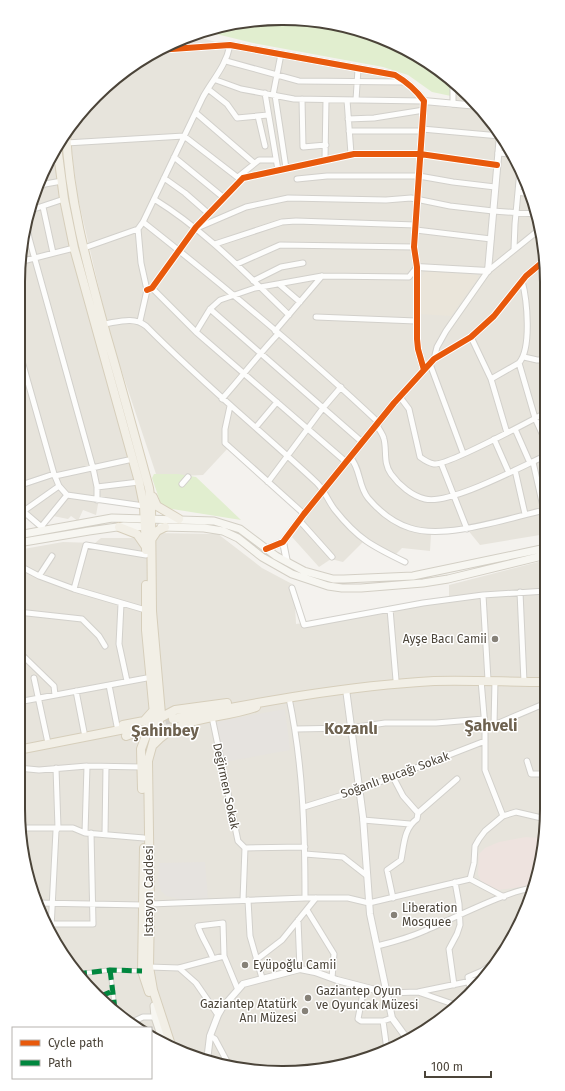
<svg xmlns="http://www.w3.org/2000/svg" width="565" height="1091" viewBox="0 0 565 1091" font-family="'Fira Sans',sans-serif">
<rect width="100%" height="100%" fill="#f4f2ee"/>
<path fill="#e7e4dc" d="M190,35L265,55L358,69L403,82L424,104L452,108L454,81L492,122L527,181L545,248L546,534L480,545L467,529L431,534L430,551L402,548L396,554L363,542L343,562L331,559L319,567L292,537L304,509L229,447L203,475L157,477L110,336L77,194L69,127L108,83L150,53Z
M54,151L145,504L99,499L96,515L83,510L78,521L71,516L68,519L53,516L41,527L28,515L18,519L19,265L27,214L45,165Z
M153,533L218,534L262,568L294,585L296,624L449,601V585L546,560V826L538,877L520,926L469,996L399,1046L317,1071L265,1072L214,1064L151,1035V1028H135L73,970L32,894L18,809V550L63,542L95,543L101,538H140L142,548L149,550Z"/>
<path fill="#eae5da" d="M425,271L478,275V278L451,316L420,314V280Z"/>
<path fill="#eee3df" d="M526,837L538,838L544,842L535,885L498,890L482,884L478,874L479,854L485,848L499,842Z"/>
<path fill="#e1eecf" d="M300,19L351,27L400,45L452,80L451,96L432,92L408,75L383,67L253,43L204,31L248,20Z
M154,474H178L196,477L241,520L166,508L161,504L152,478Z"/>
<path fill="#e6e3df" d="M285,709L290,750L224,762L216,722Z
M205,862L208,899L185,900L166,896L161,891L158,882L159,863Z"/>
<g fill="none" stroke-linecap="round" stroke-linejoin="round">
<path stroke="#d2cfca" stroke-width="8" stroke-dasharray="8 4" stroke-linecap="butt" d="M130,728L173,719"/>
<defs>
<path id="pedestrian" d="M110,970L115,1009
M77,974L110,970L141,971
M101,996L113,991"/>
<path id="minor" d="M226,61L299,81L406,82
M216,80L241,89L294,99L424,101
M208,89L227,104L237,118L268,115
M265,93L278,170
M273,95L281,54
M275,95L286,168
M302,99L303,147L326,145
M347,100L351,154
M356,100L358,69
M453,104V81
M196,113L254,163
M258,116L265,146
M348,119L374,118L424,110
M422,129L500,136
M349,131H422
M66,143L184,136L241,180
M498,153L511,154
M174,157L224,198
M325,159L326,100
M47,163L60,161
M238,177L259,160H276
M164,178L185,193L209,214
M297,179L327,176H419L453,182L495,187
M37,188L45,184L62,181
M518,192L530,194
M154,199C207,232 245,273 289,315
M43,207L53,253
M28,211L64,199
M26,220L29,238L93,468L97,487V500
M143,222C224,286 304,352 379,423
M197,228L246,207L288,198L386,200L411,198L450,206L493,211L536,214
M416,230L491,239
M215,244L282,222L296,221L416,225
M84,248L138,229
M514,249L515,224L520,170
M19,262L74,248
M237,264L280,245L414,247
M253,281L281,267L303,263
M522,281C527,299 532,348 519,363L535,418L545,440
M279,284L300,302
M152,288L196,332L346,462
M147,290L152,288L196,227L243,178L354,154H420L497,165
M210,309L362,442
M316,317L416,321
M140,321L147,290L141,263L138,229L143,222L203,97C213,79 226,66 230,45
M104,324C118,322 134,316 146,326C200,381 260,430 317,483C325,491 328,501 335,510C358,539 372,546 405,562
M275,331L322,276
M196,332L210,309L220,300L255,288L322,276L409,277L417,267
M471,337L491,379L507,433
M18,347L54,474L59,486L67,495L144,506
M524,357L537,360H545
M434,359L437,347L446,331L488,271L540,229
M430,364L463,453
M491,379L519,363
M400,397L409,409L420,457C424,460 429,463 434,464C447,466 528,422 545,413
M222,399C241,378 258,355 278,334
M230,406L225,429V443L304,514
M377,425C379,430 383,434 384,439C387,451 383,463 391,474C399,485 412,496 425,499C450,505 520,467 545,456
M256,427L277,402
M515,429L530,463
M494,439L509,473
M350,457C361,469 358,486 368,498C379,511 394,523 410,528C446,540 508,518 545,510
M533,462L544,511
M441,463L467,529
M515,470L525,514
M55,476L133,459
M268,482L323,408L341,387
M182,484L188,477
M18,486L54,474
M97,487L139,482
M18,499L24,512L45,530
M18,515L59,486
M299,520L332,557
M41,527L67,495
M18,565L39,576L74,589L149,611
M39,576L52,556
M292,588L304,625L423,603L483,595L546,591
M74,589L86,545L146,555
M520,592L524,682
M483,595L488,680
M121,604L119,644L127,681
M390,609L396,680
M18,612L82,619L99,636L105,646
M18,651L54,686L55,695
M18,678L21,702
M34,678L48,743
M481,680L485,727V770L503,816
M109,685L117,726
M76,691L84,732
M289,698C303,764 305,831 305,898
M18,702L152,677
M212,717L238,841L245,848L243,900
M494,725L495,681
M485,727L494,725L546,703
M296,729L350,728L385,723H436L484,719
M527,761L531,774H542L546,793
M18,768L39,770L87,766L142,767
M393,777L403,796L418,813
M304,807L359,790L485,741
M363,820L410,824
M21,828H73L85,833L144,838
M85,833L87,766
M105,834L106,767
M245,848L305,847
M305,854L343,857L366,875
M470,879L474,863L475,846L479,839L485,831L503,816L516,812L546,819
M393,898L387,870L401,860C404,845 404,828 417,819L418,813L457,779
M248,900L250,936L262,978
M37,903L143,905
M150,904L305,898H348L369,903L470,879L504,897
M307,910L334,954L332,978
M298,920L300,969
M51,924H93L91,833
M51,928L56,831L58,828L56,768
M377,946C393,942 409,938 424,931C444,923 517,886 533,889
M213,959C209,947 202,939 198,926L223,923L224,956L238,990
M256,960L282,940L316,898
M149,967L179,968L224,956
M179,968L196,983L218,1015
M454,985L449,949L457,934L460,925L459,904L455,882
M364,988L358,1019L361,1021H383
M418,992L456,1005
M387,993L418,992L481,979
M471,993L468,977L482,971L492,964
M130,1023L143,1017H155
M210,1036L215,1039L230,1067
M387,1050L383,1021L392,1018"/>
<path id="tertiary" d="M157,50L230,45L395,75C407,82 416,90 424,101L414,247L417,267V339L418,349L424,370
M424,101L478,106
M417,267L488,271L500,135
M283,542L287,562
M266,549L283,542L304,514L394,403L434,359L471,337L494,316L526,276L545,260
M346,689L363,817L370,914L392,1018L408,1040
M207,1061L210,1036L218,1015L222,1008L243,984L300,969L315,972L337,980L387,993"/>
<path id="secondary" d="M161,527L204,528L223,531L238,538L262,557L292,574L328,586L342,588H361L423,583L448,579L546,555
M18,535L112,518L214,521L240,529L276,556L304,571L333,579H344L413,576L546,548
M18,543L89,531L124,526L150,527
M154,1006L155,1017L163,1041"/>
<path id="primary" d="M66,132C69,201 88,268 106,334C121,385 135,437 149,488L151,503L152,611L161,714L148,761L150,904L149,967L153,990L171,1045
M57,146L64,199L74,248L139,482L144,506L146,550
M153,497L157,506L179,519
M119,527L137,534L146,547
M151,540L157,531L165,527
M173,719C259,702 346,686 434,681C471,680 509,682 546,682
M123,725L144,721L153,711
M126,736L149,728L160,718L175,710L227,703
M154,744C182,714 220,720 256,707
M18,750L130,728
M142,789L141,749L154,714L146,630V585
M144,848L142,971L149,992"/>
</defs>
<use href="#pedestrian" stroke="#d2d0cb" stroke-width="5.5"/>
<use href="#minor" stroke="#d2d0cb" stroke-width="7"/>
<use href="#tertiary" stroke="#d2d0cb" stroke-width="8"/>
<use href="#secondary" stroke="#d3cfc5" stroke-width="9"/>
<use href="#primary" stroke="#d6cebb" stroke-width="10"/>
<use href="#pedestrian" stroke="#fdfdfc" stroke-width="3.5"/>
<use href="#minor" stroke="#fdfdfc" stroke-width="5"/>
<use href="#tertiary" stroke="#fdfdfc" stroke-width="6"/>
<use href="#secondary" stroke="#f7f6f1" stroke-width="7"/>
<use href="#primary" stroke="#f2efe6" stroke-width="8"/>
<path stroke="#00873e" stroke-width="5" stroke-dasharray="10 5" stroke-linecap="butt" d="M110,970L115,1009
M77,974L110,970L142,971
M101,996L113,991"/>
<defs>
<path id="cycleway" d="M157,50L230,45L395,75C407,82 416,90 424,101L414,247L417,267V339L418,349L424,370
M147,290L152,288L196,227L243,178L354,154H420L497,165
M266,549L283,542L304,514L394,403L434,359L471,337L494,316L526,276L545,260"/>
</defs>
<use href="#cycleway" stroke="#fff" stroke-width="8"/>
<use href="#cycleway" stroke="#e8590c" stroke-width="6"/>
</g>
<g fill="#868178" stroke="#fff" stroke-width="1.5">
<circle cx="495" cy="639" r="4"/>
<circle cx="394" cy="915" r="4"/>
<circle cx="245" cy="965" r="4"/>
<circle cx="308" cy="998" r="4"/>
<circle cx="305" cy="1011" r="4"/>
</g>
<g text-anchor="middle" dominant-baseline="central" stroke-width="3" stroke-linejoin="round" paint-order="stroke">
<g font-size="12" fill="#4b4439" stroke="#fff" text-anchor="start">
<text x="487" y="639" text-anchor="end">Ayşe Bacı Camii</text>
<text x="402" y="908">Liberation<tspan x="402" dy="14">Mosquee</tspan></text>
<text x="253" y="965">Eyüpoğlu Camii</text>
<text x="316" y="991">Gaziantep Oyun<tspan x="316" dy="14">ve Oyuncak Müzesi</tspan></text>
<text x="297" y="1004" text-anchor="end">Gaziantep Atatürk<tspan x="297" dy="14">Anı Müzesi</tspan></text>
</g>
<g font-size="12" fill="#4b4439" stroke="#fff">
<text transform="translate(395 775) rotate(-20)">Soğanlı Bucağı Sokak</text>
<text transform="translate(226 786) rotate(78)">Değirmen Sokak</text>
<text transform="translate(149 891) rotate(-90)">Istasyon Caddesi</text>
</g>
<g font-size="16" font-weight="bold" fill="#6e6250" stroke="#fff">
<text x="491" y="725">Şahveli</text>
<text x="351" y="728">Kozanlı</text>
<text x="165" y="730">Şahinbey</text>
</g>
</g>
<path d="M0 0H565V1091H0ZM282 25H283A257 257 0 0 1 540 282V809A257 257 0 0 1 283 1066H282A257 257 0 0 1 25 809V282A257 257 0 0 1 282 25Z" fill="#fff" fill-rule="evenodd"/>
<path fill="none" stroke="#4b4439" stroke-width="2" d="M282 25H283A257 257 0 0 1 540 282V809A257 257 0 0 1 283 1066H282A257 257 0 0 1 25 809V282A257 257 0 0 1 282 25Z"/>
<rect x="12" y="1027" width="140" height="52" fill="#ffffff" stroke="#b7b4b0"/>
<rect x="20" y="1040" width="20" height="6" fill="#e8590c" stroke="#b7b4b0"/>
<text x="48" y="1047" font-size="12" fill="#4b4439">Cycle path</text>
<rect x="20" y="1060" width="20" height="6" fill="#00873e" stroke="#b7b4b0"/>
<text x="48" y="1067" font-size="12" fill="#4b4439">Path</text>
<path d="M425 1071v6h66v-6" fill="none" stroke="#4b4439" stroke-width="2"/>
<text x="431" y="1071" font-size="12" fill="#4b4439" stroke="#ffffff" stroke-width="3" paint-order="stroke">100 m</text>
</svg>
